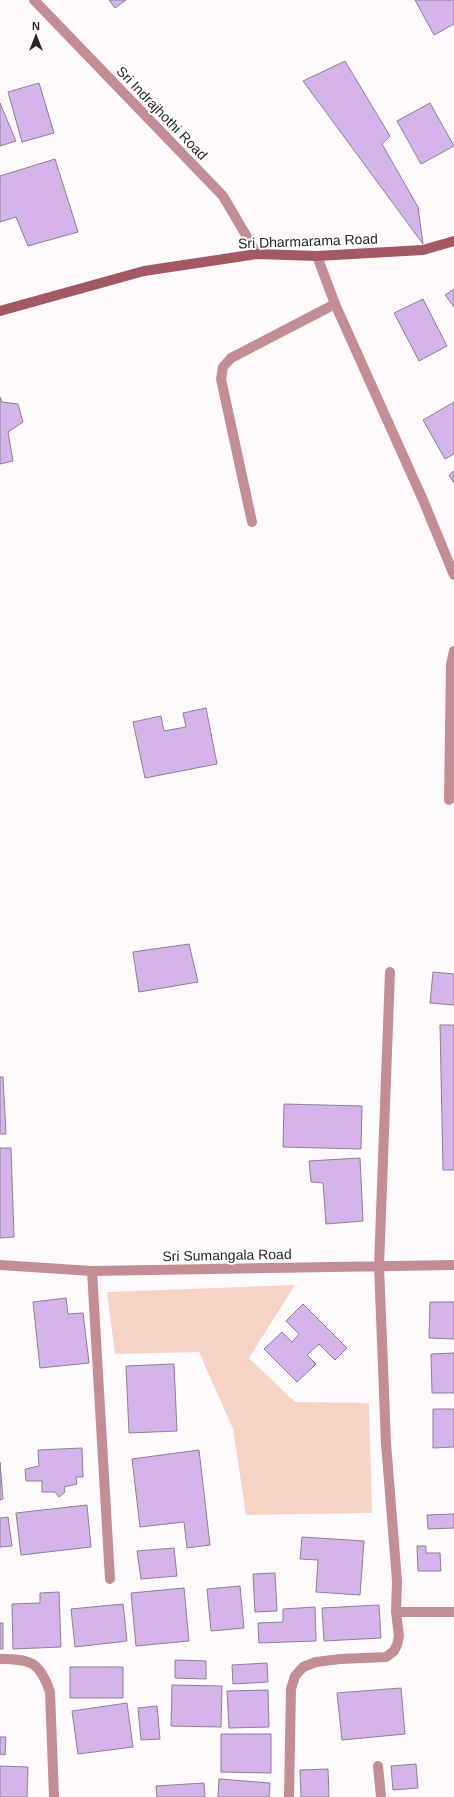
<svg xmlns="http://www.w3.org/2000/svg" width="454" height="1797" font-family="Helvetica,sans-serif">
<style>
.green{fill:#f7d3c5}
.building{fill:#d5b3eb;stroke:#8b8092}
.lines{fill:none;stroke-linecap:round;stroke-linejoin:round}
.lane{stroke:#c38e93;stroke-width:10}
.street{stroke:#c38e93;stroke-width:10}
.secondary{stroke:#a35962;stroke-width:10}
.labels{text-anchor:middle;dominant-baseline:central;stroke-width:4;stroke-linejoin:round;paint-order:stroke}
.street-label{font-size:14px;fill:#2b2328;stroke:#fff}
</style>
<rect width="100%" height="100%" fill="#fefafc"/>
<path class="green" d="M295 1285 249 1358 295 1402 369 1403 372 1513 246 1515 233 1429 199 1352 115 1354 107 1292Z"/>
<path class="building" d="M109 0H126L115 8Z
M415 0H454V24L434 35Z
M345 61 390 136 382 144 418 207 423 244 303 81Z
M39 83 54 133 22 142 8 92Z
M0 103 16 141 0 146Z
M430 103 454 146 421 164 397 121Z
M55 159 78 232 28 246 16 217 0 222V176Z
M454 289V307L445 295Z
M423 299 447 346 419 361 394 313Z
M0 397 2 402 18 404 23 422 8 432 13 461 0 464Z
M454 402V454L445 459 423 420Z
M454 471V483L449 475Z
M206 708 217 764 145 778 133 722 161 716 164 731 186 727 183 713Z
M189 944 198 982 139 992 133 952Z
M433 972 454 974V1005L430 1003Z
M440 1025H454V1170H443Z
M0 1077H3L6 1134H0Z
M284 1104 362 1106 361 1149 283 1147Z
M0 1148H11L14 1237 0 1238Z
M360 1158 363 1221 326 1224 323 1183 311 1182 309 1161Z
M66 1298 68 1314 83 1313 89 1363 40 1368 33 1302Z
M430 1302H454V1339L429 1338Z
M303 1304 347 1348 335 1360 319 1344 307 1355 316 1364 297 1382 264 1349 282 1332 292 1342 299 1334 286 1321Z
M454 1353V1393H432L431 1354Z
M174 1364 177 1431 129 1433 126 1366Z
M433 1409H454V1447L433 1448Z
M82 1448 83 1477H76L77 1484 64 1487 65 1492 59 1497 55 1492H42V1481H26L25 1469 39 1466 38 1450Z
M199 1450 210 1545 187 1548 184 1522 140 1527 132 1459Z
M0 1462 3 1499 0 1500Z
M87 1505 91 1547 21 1555 16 1513Z
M454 1514V1528L428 1529 427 1515Z
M8 1517 12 1546 0 1547V1518Z
M302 1537 364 1541 360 1595 316 1592 318 1560 300 1559Z
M417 1546H426V1553H440L441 1571H418Z
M174 1548 177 1576 141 1579 137 1551Z
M275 1573 277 1611 255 1612 253 1574Z
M240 1586 244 1628 211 1631 207 1589Z
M184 1588 189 1641 136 1646 131 1593Z
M59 1592 61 1647 13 1649 12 1604 40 1603V1593Z
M123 1604 127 1641 75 1647 71 1609Z
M379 1605 381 1638 324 1641 322 1608Z
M315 1607 316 1641 259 1643 258 1623 283 1622V1609Z
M0 1623H3V1649H0Z
M175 1660 206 1661V1679L175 1678Z
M267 1663 268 1682 233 1684 232 1665Z
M70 1667H123V1698H70Z
M172 1685 222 1686 221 1727 171 1726Z
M401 1688 405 1734 342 1740 337 1693Z
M268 1690 269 1727 229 1728 227 1691Z
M127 1703 133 1747 78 1754 72 1711Z
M157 1706 160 1739 141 1740 138 1708Z
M221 1734H271V1773L221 1772Z
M0 1737H6L5 1755 0 1754Z
M416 1764 418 1788 393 1790 391 1766Z
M0 1766 28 1767 27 1797H0Z
M328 1769 329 1797H301L300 1770Z
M219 1779 270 1783 269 1797H218Z
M204 1783 205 1797H157L156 1786Z"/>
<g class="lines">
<path class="lane" d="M252 522 221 379 223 367 231 358 335 304
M92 1271 110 1579
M0 1659C31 1659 40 1662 50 1692L54 1797"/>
<path class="street" d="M34 0 223 196 257 254
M317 256 335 304 423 500 454 575
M449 800 451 664 454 651
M0 1265 92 1271 454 1265
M396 1612H454
M378 1766 381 1797
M289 1797 291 1689 295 1676 303 1667 316 1662 340 1659 386 1657 394 1651 397 1645 399 1636 396 1612 397 1581 386 1443 379 1266 390 972"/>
<path class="secondary" d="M0 311 144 271 257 254 317 256 423 250 454 241"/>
</g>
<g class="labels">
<g class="street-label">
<text transform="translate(162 113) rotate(46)">Sri Indrajhothi Road</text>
<text transform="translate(308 241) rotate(-2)">Sri Dharmarama Road</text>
<text transform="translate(227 1255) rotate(-1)">Sri Sumangala Road</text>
</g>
</g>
<g transform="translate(36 36)" stroke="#ffffff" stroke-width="3" paint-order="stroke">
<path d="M0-3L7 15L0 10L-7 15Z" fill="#2b2328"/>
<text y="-6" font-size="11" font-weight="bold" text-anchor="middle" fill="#2b2328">N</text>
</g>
</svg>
